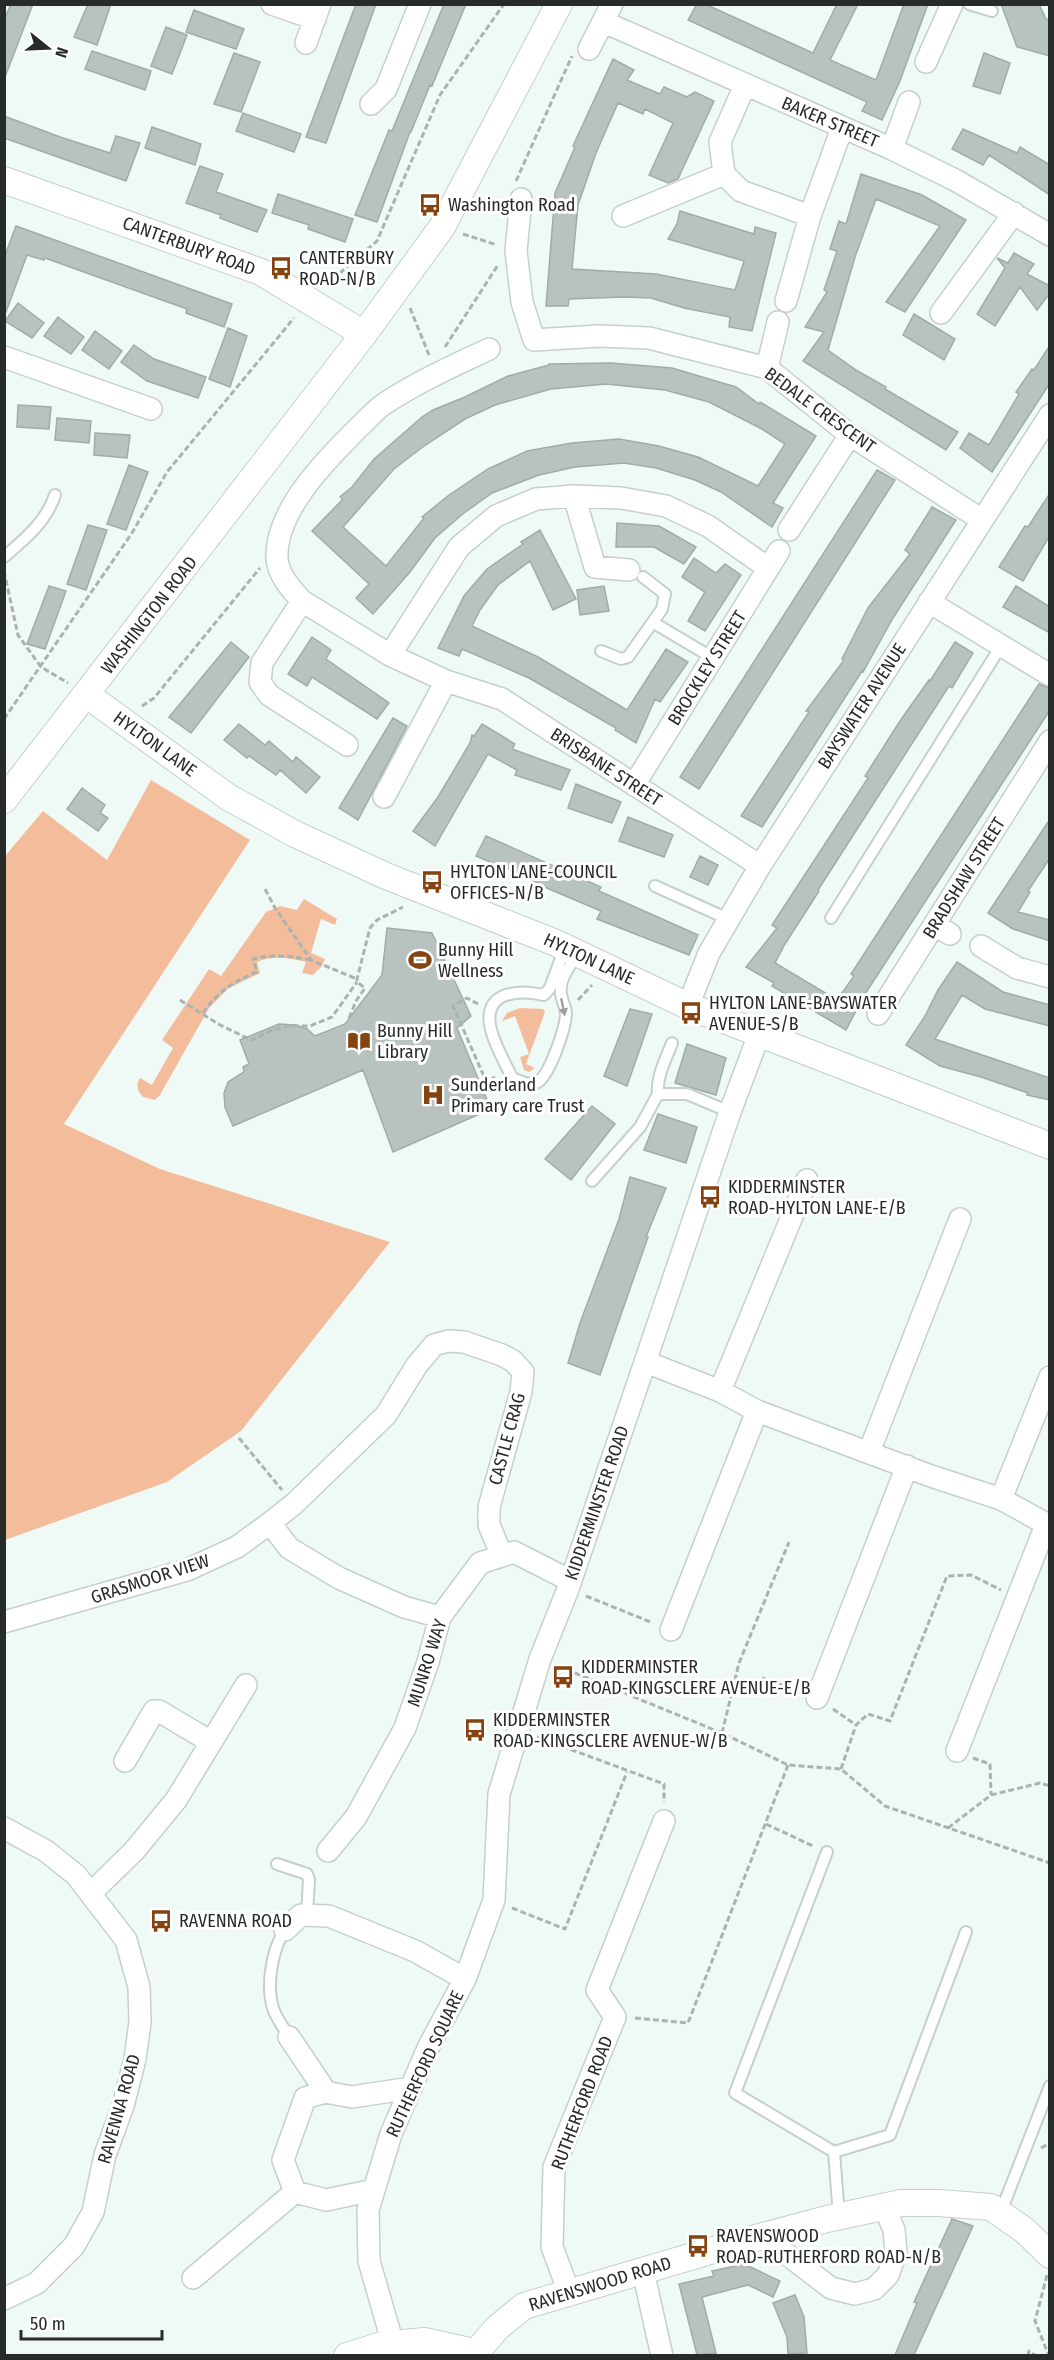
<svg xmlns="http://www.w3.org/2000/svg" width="1054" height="2360" font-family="'Fira Sans Condensed',sans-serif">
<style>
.green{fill:#f3bd9c}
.building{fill:#b8c3c0;stroke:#a1aba8;stroke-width:1.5;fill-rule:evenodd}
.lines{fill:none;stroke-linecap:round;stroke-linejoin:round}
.service-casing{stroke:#c5d0cd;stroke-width:14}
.minor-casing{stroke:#c5d0cd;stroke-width:24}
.tertiary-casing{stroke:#c5d0cd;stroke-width:28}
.path{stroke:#aab3b1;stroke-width:3;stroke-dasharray:6 3;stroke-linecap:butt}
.service{stroke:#fff;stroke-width:10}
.minor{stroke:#fff;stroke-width:21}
.tertiary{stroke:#fff;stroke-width:26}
.oneway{fill:#9ea09f}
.labels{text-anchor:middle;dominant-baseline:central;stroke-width:6;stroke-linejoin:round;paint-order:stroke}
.street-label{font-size:18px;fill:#272b2a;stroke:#fff}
.poi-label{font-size:18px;fill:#272b2a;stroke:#fff;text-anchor:start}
</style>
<rect width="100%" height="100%" fill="#effaf7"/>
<path class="green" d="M151 780 250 840 64 1124 160 1169 390 1242 241 1431 167 1482 5 1540V856L43 811 107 860Z
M304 899 337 919 335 925 321 919 311 953 325 959 322 966 313 975 302 973 306 962C289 958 273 955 257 962L260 973 229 988 209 1008 160 1095 155 1100 143 1097C138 1091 135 1086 140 1078L152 1085 173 1048 162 1040 209 969 221 976 266 912 280 906 297 910Z
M520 1008 543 1009 545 1012 526 1064 535 1068 529 1072 524 1070 520 1057 529 1054 515 1016 502 1021 507 1013Z"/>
<path class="building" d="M11 4H33L5 77 4 20Z
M88 4H111L97 45 74 37Z
M356 4H376L326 143 306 137Z
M444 4H466L432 86 430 85 411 132H410L377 222 355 215 389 130 392 131Z
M697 4H705L813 53 837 4H858L830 60 876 80 904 4H928L900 81 882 120 862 111 867 102 688 20Z
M1001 4H1039L1046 19 1050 20V56L1017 47Z
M194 10 244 29 236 49 186 32Z
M166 27 187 35 172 74 151 66Z
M92 51 151 71 145 90 85 69Z
M234 53 260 62 241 112 214 104Z
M984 53 1010 63 1000 94 973 86Z
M613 59 634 70 627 80 660 94 664 87 687 97 695 92 714 101 678 179 668 183 649 175 673 123 645 109 643 114 618 103 596 153 578 205 572 269 656 274 735 290 744 261 668 239 677 224 680 211 754 234 755 227 776 233 752 331 729 327 730 317 684 308 651 298 624 297 569 299 568 306H546L555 193 575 147 573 146Z
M243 113 301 134 294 152 236 131Z
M4 116 60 137 110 153 116 136 140 143 126 181 4 138Z
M152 127 201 144 195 165 145 148Z
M963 129 1017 153 1020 147 1050 165V195L989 155 983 165 952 149Z
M200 166 223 174 216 192 267 210 257 232 220 218 221 215 186 203Z
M861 174 922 195 966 220 905 312 886 302 940 226 876 199 855 257 828 350 856 370 886 387 885 389 958 432 946 450 803 361 824 332 805 327 827 292 824 290 837 251 830 249 839 221 846 224Z
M278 194 353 219 345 242 308 229 309 225 272 213Z
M16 226 232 304 224 327 186 313 187 309 45 258 44 260 27 255 6 312H4V258Z
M1014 253 1034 264 1027 274 1050 286V293L1037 310 1020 287 995 326 977 314 1005 268 997 258 1008 263Z
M18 303 44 323 32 338 5 321Z
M914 314 955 339 944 360 903 335Z
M58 317 84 337 71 354 44 336Z
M228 328 247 336 230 387 209 379Z
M95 331 122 351 109 369 82 350Z
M134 345 154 359 206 377 198 398 147 381 121 362Z
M1050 345V383L992 472 960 448 969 433 989 445 1019 394 1016 392 1032 369 1034 370Z
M611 363 672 368 736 387 759 404 760 402 816 436 773 503 783 508 772 527 721 492 695 480 656 468 624 463 575 467 539 475 492 493 464 513 435 538 410 572 373 614 356 598 369 584 312 531 343 499 340 497 352 487 374 459 422 417 433 410 465 397 508 376 549 365V364ZM606 384 665 390 709 402 762 429 785 444 758 486 698 457 659 446 619 439 572 443 527 451 488 469 449 495 422 517 424 518 386 566 343 527 394 469 424 446 465 419 495 405 551 389Z
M18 405 51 407 49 429 17 427Z
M57 418 91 421 89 443 55 440Z
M95 433 130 435 127 458 94 455Z
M129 465 148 472 126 530 107 524Z
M877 470 895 480 699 789 680 777Z
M1050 493V535L1023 581 999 567 1025 526 1028 527Z
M932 507 956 520 893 618 863 672 862 671 762 827 741 816 809 712 806 711 844 660 842 659 868 608 910 554 905 550Z
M617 523 659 526 696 547 684 564 654 547H616Z
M88 525 107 530 86 590 67 584Z
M540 530 576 599 553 610 530 561 498 585 480 610 472 626 538 657 627 710 666 649 688 662 660 702 655 699 636 743 615 730 616 728 529 678 462 649 459 656 438 648 464 596 487 569 523 544 521 542Z
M694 558 716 573 725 564 741 575 705 631 688 621 705 592 682 577Z
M49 586 66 591 45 649 27 644Z
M604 586 609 611 580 615 577 590Z
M1016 586 1050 607V633L1003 607Z
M312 637 331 650 326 659 389 703 377 719 312 677 307 686 288 674Z
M231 642 249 657 191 733 169 717Z
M955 642 973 653 952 688 949 686 818 890 819 891 785 944 775 963 837 1000 854 976 851 974 1039 684 1050 688V710L865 994 846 1030 772 986 774 983 746 967 777 928 772 925 868 778 865 776 900 721 929 680 930 681Z
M393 718 407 726 358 820 339 808Z
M239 724 265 745 269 741 293 762 296 757 320 777 306 793 280 770 276 775 249 756 247 758 224 740Z
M482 724 515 744 512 749 570 770 561 790 515 775 517 770 488 754 435 846 413 831 438 797 470 743 472 735 474 736Z
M576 784 621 802 612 823 568 808Z
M82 788 105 805 100 813 108 818 98 831 67 809Z
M628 817 673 835 664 857 619 841Z
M1050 819V858L1028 891 1030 892 1018 912 1050 920V941L1013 929 988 913Z
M486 836 601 887 599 891 698 935 689 955 597 919 601 911 549 889 508 868 507 869 476 856Z
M700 856 718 865 708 885 690 877Z
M387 928 432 933 471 1016 457 1028 491 1109 393 1152 363 1070 233 1126 225 1107 224 1093 228 1082 244 1072 243 1067 249 1064 240 1040 279 1024 296 1025 307 1029 315 1036 345 1024 382 975Z
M957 962 1003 992 1050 1005V1026L985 1009 962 995 935 1039 1050 1078V1100L1027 1095 1028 1093 981 1077 940 1066 906 1045 925 1016 938 990Z
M630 1009 652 1014 627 1086 604 1076Z
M687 1044 726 1058 716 1095 675 1083Z
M592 1106 615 1124 571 1180 545 1159Z
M658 1114 697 1127 686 1163 644 1150Z
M630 1177 666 1188 646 1237H648L600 1375 568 1363 580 1323 619 1219Z
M952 2219 973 2226 914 2355H895L917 2303 914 2302Z
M744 2264 780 2281 773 2297 748 2285 702 2297 716 2353 697 2355 679 2284 714 2276 712 2271Z
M795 2295 804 2317 807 2353 788 2354 787 2337 773 2303Z"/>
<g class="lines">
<g class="service-casing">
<path id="service" d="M969 4 992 11
M4 557C25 539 46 522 55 495
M654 623 713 658
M601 651 621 659 628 657 662 609 665 594 643 577
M655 886 728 919
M831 918 1001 646
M565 947 550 988 544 995C521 990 484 990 490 1025 493 1043 505 1062 512 1078 520 1081 530 1087 538 1082 550 1074 566 1027 566 1013 565 1004 559 996 561 986 562 975 572 963 578 953
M658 1094C656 1077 666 1059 672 1043
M592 1181 640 1127 658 1094H687L730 1112
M827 1852 735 2093 834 2152 839 2216
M277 1864 307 1874 309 1880 307 1914
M285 1930C272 1949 266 1985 273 2008 276 2018 284 2028 289 2037
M834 2152 890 2135 966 1932
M1000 2214 1050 2086"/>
</g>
<g class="minor-casing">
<path id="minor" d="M272 4 315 19
M604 22 892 149 955 180 1050 235
M306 43 320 4
M589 49 612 4
M926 62 952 4
M745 85 720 142 724 174 741 191 810 216
M371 104 386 89 420 4
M892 149 909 102
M521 199 516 251 522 302 534 340 599 336 649 338 767 368 850 435 982 520
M623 216 724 174
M786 301 810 216 842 128
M941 313 1014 213
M489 349C453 366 417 382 384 404 374 411 366 421 357 429 326 460 275 511 277 558 278 575 291 589 302 601L390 655 446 681 502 699 760 866
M4 357 151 409
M767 368 778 322
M574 496 595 567 629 570
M789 530 850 435
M302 601 262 663 260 682 269 695 347 745
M929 602 1050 675
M390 655 459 547 496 516 536 499 574 496 621 498 666 506 708 526 768 568
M634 785 779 551
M384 797 446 681
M934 925 950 934
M981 946 1017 968 1050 977
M688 1006 709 953 760 866 1050 415
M878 1014 1050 741
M646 1362 720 1391 757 1411 931 1476 1001 1499 1050 1526
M720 1391 807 1180
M869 1452 960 1219
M1001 1499 1050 1377
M270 1523 294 1504 386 1415 417 1365 434 1345 448 1341 464 1342 502 1355 513 1361 523 1372 521 1392 489 1507V1525L502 1556
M4 1622 187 1570 237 1547 270 1523 289 1548 339 1578 404 1607 440 1617
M671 1630 757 1411
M817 1698 907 1466
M957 1751 1046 1525
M125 1761 154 1711H159L211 1742
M4 1828 46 1851 76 1875 126 1940 139 1987 140 2022 135 2059 123 2106 105 2155 93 2212 74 2246 37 2283 4 2299
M328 1851 356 1817 405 1728 428 1662 440 1617 480 1563 514 1552 571 1581
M91 1893 134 1851 176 1800 246 1685
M285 1930 301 1915 329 1916 415 1951 465 1979 429 2046 391 2134 368 2210 369 2261 393 2344
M465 1979 494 1900 499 1794 540 1659 568 1589 730 1112 760 1032
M289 2037 326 2092
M374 2190 326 2200 295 2192 283 2160 305 2098 325 2092 352 2097 411 2088
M763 2236 831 2288 855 2294 874 2289 888 2275 896 2253 894 2230 884 2206
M643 2271 662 2356
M193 2278 295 2192
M569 2292 552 2247 554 2167 615 2017 597 1990 664 1821"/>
</g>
<g class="tertiary-casing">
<path id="tertiary" d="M4 180 261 272 364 334
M87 695 228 797 295 834 386 876 556 943 688 1006 1050 1146
M4 800 364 334 442 227 559 4
M347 2356 382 2345 424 2341 465 2350 469 2356
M473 2356 497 2328 524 2306 737 2243 827 2219 901 2203H939L991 2207 1024 2230 1050 2255"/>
</g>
<path class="path" d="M516 181 572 56
M463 234 497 245
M326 285 377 241 440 95 504 4
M410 308 429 355
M445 347 498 265
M4 571 18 635 41 667 68 683
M142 706 154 698 260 568
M4 719 132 533 167 472 294 318
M265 889 275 908 311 960 357 979
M180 1000 220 1025 251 1040 273 1030 287 1026H310L332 1017 357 982
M578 1000 592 985
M478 1004 467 998 453 1006 486 1081 495 1077
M203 1013C217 992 234 981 257 972L253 959C273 954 290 956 311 960
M349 1018 356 1001 365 988 357 982V979L370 928 377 920 403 907
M239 1438 282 1490
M586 1596 653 1623
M558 1666 722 1733 788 1765 841 1769 885 1806 1050 1863
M762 1678 798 1691
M833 1709 856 1725
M722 1733 739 1663 789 1542
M537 1737 664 1784V1802
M973 1758 990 1764 991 1795
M841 1769 856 1725 868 1714 890 1721 947 1576 971 1575 1001 1590
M766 1824 813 1846
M948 1828 991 1795 1040 1783 1050 1786
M512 1908 565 1929 627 1772
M635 2018 688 2023 788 1765
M1041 2148 1050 2143
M1047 2275 1035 2321 1049 2356
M1028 2356 1029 2351 1036 2356"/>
<use href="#service" class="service"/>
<use href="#minor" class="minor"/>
<use href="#tertiary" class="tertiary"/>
</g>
<defs><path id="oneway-solid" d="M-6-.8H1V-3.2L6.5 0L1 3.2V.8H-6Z" transform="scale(1.5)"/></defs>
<use class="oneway" href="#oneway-solid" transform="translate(563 1007) rotate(78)"/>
<defs>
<g id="bus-bare" transform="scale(1.8)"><path d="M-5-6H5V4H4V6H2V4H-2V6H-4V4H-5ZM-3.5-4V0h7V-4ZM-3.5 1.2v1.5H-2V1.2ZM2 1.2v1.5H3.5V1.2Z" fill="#854310" stroke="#fff" stroke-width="2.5" paint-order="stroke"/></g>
<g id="stadium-bare" transform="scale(1.8)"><path d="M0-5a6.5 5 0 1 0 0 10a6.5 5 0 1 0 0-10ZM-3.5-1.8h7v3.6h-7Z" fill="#854310" stroke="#fff" stroke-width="2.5" paint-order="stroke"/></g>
<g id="library-bare" transform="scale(1.8)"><path d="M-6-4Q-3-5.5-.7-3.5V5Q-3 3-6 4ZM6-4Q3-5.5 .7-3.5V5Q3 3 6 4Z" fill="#854310" stroke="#fff" stroke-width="2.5" paint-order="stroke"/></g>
<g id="hospital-bare" transform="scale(1.8)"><path d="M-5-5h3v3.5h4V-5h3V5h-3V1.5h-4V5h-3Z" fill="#854310" stroke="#fff" stroke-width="2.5" paint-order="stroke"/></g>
</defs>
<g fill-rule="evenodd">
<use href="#bus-bare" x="430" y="205"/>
<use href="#bus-bare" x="281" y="268"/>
<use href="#bus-bare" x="432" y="882"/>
<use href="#stadium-bare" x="420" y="960"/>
<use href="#bus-bare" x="691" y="1013"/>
<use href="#library-bare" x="359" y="1041"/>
<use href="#hospital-bare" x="433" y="1095"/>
<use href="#bus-bare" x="710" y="1197"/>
<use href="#bus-bare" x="563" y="1677"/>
<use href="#bus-bare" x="475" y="1730"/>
<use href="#bus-bare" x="161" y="1921"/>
<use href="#bus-bare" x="698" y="2246"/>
</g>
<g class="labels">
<g class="street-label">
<text transform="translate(830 122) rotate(23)">BAKER STREET</text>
<text transform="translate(189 246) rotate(20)">CANTERBURY ROAD</text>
<text transform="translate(820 410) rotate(36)">BEDALE CRESCENT</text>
<text transform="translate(149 615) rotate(-52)">WASHINGTON ROAD</text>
<text transform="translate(707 668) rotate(-58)">BROCKLEY STREET</text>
<text transform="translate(862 706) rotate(-57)">BAYSWATER AVENUE</text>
<text transform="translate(155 744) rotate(36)">HYLTON LANE</text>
<text transform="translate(606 767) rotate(33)">BRISBANE STREET</text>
<text transform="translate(964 878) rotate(-58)">BRADSHAW STREET</text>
<text transform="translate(589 959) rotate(25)">HYLTON LANE</text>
<text transform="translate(507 1439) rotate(-75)">CASTLE CRAG</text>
<text transform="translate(597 1503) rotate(-71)">KIDDERMINSTER ROAD</text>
<text transform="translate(150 1579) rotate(-18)">GRASMOOR VIEW</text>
<text transform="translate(427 1663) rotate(-72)">MUNRO WAY</text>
<text transform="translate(425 2064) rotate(-65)">RUTHERFORD SQUARE</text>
<text transform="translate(582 2103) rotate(-69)">RUTHERFORD ROAD</text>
<text transform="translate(119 2109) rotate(-74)">RAVENNA ROAD</text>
<text transform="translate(600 2284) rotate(-17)">RAVENSWOOD ROAD</text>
</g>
<g class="poi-label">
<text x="448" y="205">Washington Road</text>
<text x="299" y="258">CANTERBURY<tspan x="299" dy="21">ROAD-N/B</tspan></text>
<text x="450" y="872">HYLTON LANE-COUNCIL<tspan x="450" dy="21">OFFICES-N/B</tspan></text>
<text x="438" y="950">Bunny Hill<tspan x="438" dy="21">Wellness</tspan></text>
<text x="709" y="1003">HYLTON LANE-BAYSWATER<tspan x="709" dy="21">AVENUE-S/B</tspan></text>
<text x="377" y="1031">Bunny Hill<tspan x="377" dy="21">Library</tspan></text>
<text x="451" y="1085">Sunderland<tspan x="451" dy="21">Primary care Trust</tspan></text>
<text x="728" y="1187">KIDDERMINSTER<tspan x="728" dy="21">ROAD-HYLTON LANE-E/B</tspan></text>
<text x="581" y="1667">KIDDERMINSTER<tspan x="581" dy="21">ROAD-KINGSCLERE AVENUE-E/B</tspan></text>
<text x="493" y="1720">KIDDERMINSTER<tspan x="493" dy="21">ROAD-KINGSCLERE AVENUE-W/B</tspan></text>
<text x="179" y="1921">RAVENNA ROAD</text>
<text x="716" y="2236">RAVENSWOOD<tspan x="716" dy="21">ROAD-RUTHERFORD ROAD-N/B</tspan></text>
</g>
</g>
<rect width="1054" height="2360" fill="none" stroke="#272b2a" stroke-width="12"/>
<g transform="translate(48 48) rotate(108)" stroke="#ffffff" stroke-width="4.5" paint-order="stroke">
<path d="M0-4.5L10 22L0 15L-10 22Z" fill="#272b2a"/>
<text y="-9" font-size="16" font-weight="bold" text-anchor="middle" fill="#272b2a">N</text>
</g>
<path d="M21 2330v9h141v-9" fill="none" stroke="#272b2a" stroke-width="3"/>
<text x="30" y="2330" font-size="18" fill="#272b2a" stroke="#ffffff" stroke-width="4.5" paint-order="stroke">50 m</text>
</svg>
